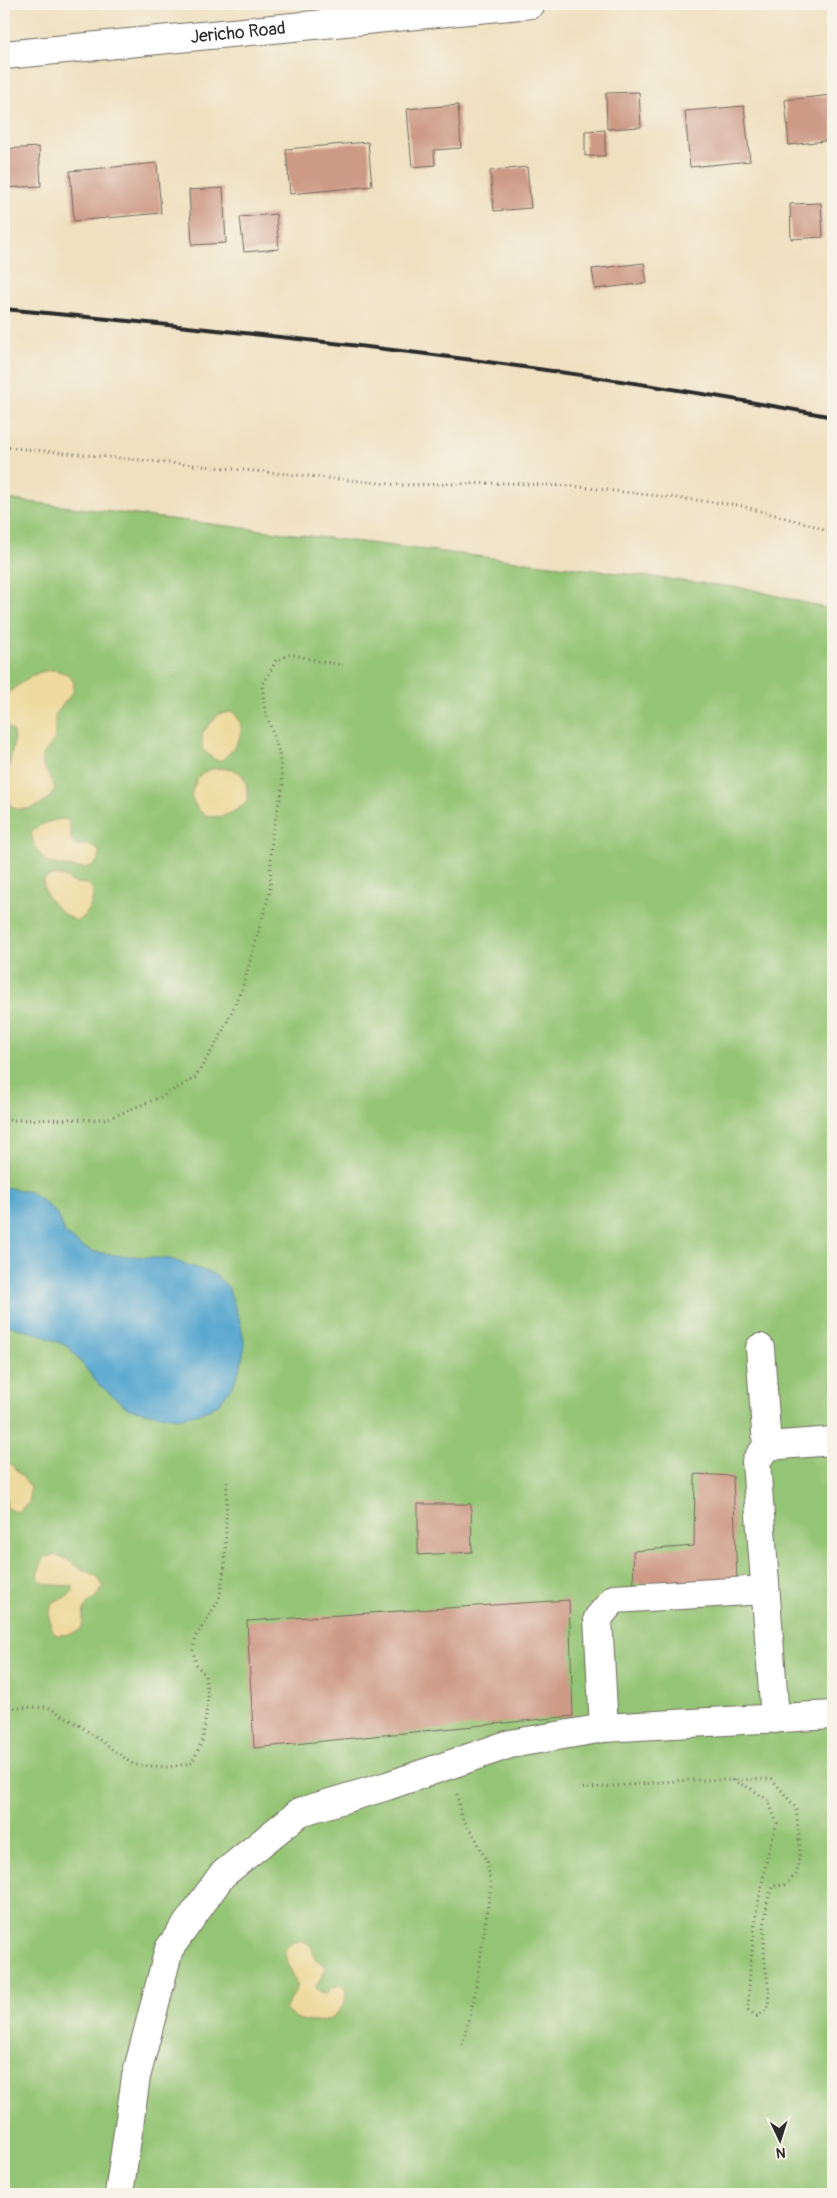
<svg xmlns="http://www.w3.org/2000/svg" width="837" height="2198" font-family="Pangolin,sans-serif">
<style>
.green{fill:#94c474;stroke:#607850}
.sand{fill:#eeda9e;stroke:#8c8264}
.water{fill:#55a6cf;stroke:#40687d}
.building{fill:#cd9a86}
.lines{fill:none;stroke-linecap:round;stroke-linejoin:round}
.minor-casing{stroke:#706a5f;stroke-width:30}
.major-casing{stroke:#706a5f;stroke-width:30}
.path{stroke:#706a5f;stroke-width:3;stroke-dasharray:1 4;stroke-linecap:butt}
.minor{stroke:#fff;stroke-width:28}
.major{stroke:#fff;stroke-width:28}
.rail{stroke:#2b2b2b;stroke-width:4}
.labels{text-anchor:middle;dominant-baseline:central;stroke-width:5;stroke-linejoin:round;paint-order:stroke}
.street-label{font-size:18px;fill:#2b2b2b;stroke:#f7f3e8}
</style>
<rect width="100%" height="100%" fill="#f7f3e8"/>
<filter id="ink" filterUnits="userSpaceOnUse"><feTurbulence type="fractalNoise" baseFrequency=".02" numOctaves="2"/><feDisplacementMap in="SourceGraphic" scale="10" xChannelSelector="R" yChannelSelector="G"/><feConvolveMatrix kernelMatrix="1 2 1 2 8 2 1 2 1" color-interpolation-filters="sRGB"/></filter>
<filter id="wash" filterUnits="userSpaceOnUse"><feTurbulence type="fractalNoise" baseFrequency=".0096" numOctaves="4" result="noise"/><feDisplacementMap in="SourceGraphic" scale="20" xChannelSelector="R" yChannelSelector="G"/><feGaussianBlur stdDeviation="1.12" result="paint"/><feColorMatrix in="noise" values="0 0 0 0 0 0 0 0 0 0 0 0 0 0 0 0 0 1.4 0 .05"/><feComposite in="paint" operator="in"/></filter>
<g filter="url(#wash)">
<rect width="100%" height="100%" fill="#efe0c0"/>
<path class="green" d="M4 499 750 589 833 610V2194H4Z"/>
<path class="sand" d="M54 670 68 674 74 682 73 692 55 715V739L42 756V763L55 787C50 803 29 814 12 807L4 790 14 742 13 731 4 723V695C23 684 30 671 54 670Z
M233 712C250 729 237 747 222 760H215L202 749V733L219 714Z
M212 769C240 767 249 773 247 802 227 820 200 826 191 795 195 782 198 773 212 769Z
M65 819 70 823 71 839 75 845H91L99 850V858C91 876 63 864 47 863L35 848 31 833C40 823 52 820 65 819Z
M53 875 62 876 76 883 88 884 93 889C94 901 89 916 77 921 62 915 40 896 44 879Z
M4 1464H11L30 1486 29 1503 17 1512 7 1508 4 1488Z
M55 1555 66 1559 76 1566 97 1576 103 1586C100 1596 95 1596 88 1604 75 1618 96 1635 57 1635 47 1626 49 1615 52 1603L68 1596 73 1591V1586C51 1584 26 1589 45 1557Z
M301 1940C312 1944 313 1949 315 1960L323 1963 326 1968 316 1987 321 1993 327 1994 330 1988 340 1985 346 1988C349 2023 306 2032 285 2010 288 2003 294 1995 296 1988 298 1976 284 1966 285 1949L292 1943Z"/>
<path class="water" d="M4 1187 30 1192 44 1202 57 1214 65 1233 82 1247 95 1252 117 1255 170 1259 214 1274 228 1287 240 1321 245 1345 241 1365 234 1383 219 1404 201 1413 176 1418 129 1409 98 1384 68 1346 41 1335 4 1324Z"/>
<g id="blocks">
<path class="building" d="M639 92 641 127 607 129 606 93Z
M832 95 833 140 789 145 785 100Z
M458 105 461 148 434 150 435 165 412 167 407 109Z
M744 106 750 161 690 167 685 111Z
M605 130V156H585V131Z
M368 142 372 186 290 194 286 149Z
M39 147 41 186 4 188V149Z
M157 163 161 213 74 221 70 171Z
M527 167 531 208 494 211 490 171Z
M223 188 226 243 192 245 189 190Z
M6 191 8 222H4V192Z
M821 203 823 237 791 239 790 204Z
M276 214 279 249 244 252 240 217Z
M644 263 647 283 595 289 592 269Z
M695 1474 733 1476 737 1582 634 1584 633 1551 694 1546Z
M418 1504H471L472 1552 418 1555Z
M569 1600 573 1716 254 1748 247 1621Z"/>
</g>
</g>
<g filter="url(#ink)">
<use href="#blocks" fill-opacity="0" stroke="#706a5f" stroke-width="1"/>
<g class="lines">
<g class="minor-casing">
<path id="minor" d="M760 1348 767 1446 833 1441
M767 1446 756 1461 775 1719
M604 1728 598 1618 614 1599 765 1590
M119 2194 136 2077 169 1949 222 1875 300 1812 387 1786 510 1744 604 1728 833 1715"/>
</g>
<g class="major-casing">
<g id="major">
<path id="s1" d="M4 55 531 4"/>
</g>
</g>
<path class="path" d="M4 447 401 485 506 483 571 486 738 505 812 525 833 534
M4 1120 107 1119 163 1096 195 1078 220 1037 242 989 270 891 272 834 283 785 279 753 265 710 262 685 276 661 291 654 318 661 343 665
M4 1708 48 1707 79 1725 134 1765 169 1767 192 1763 203 1739 208 1697 205 1675 196 1664 193 1651 196 1636 219 1600 225 1565 227 1482
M578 1789 688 1780H730L750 1788 768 1800 777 1823 769 1849 756 1914 750 1969 748 2010 757 2016 767 2010C771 1991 767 1982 765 1963 763 1942 763 1906 773 1886L785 1885 797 1874 800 1849 796 1808 772 1779 730 1780
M457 1794 461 1816 476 1839 487 1862 491 1886 475 1993 461 2049"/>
<use href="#minor" class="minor"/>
<use href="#major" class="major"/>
<path class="rail" d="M4 309C282 335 559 365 833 417"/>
</g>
</g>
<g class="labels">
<g class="street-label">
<text stroke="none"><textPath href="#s1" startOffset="235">Jericho Road</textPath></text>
</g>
</g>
<rect width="837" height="2198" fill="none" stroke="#f7f3e8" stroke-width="20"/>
<g transform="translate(780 2140) rotate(176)" stroke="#f7f3e8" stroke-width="4" paint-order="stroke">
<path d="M0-4L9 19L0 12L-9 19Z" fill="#2b2b2b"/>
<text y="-8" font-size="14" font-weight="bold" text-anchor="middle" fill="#2b2b2b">N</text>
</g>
</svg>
